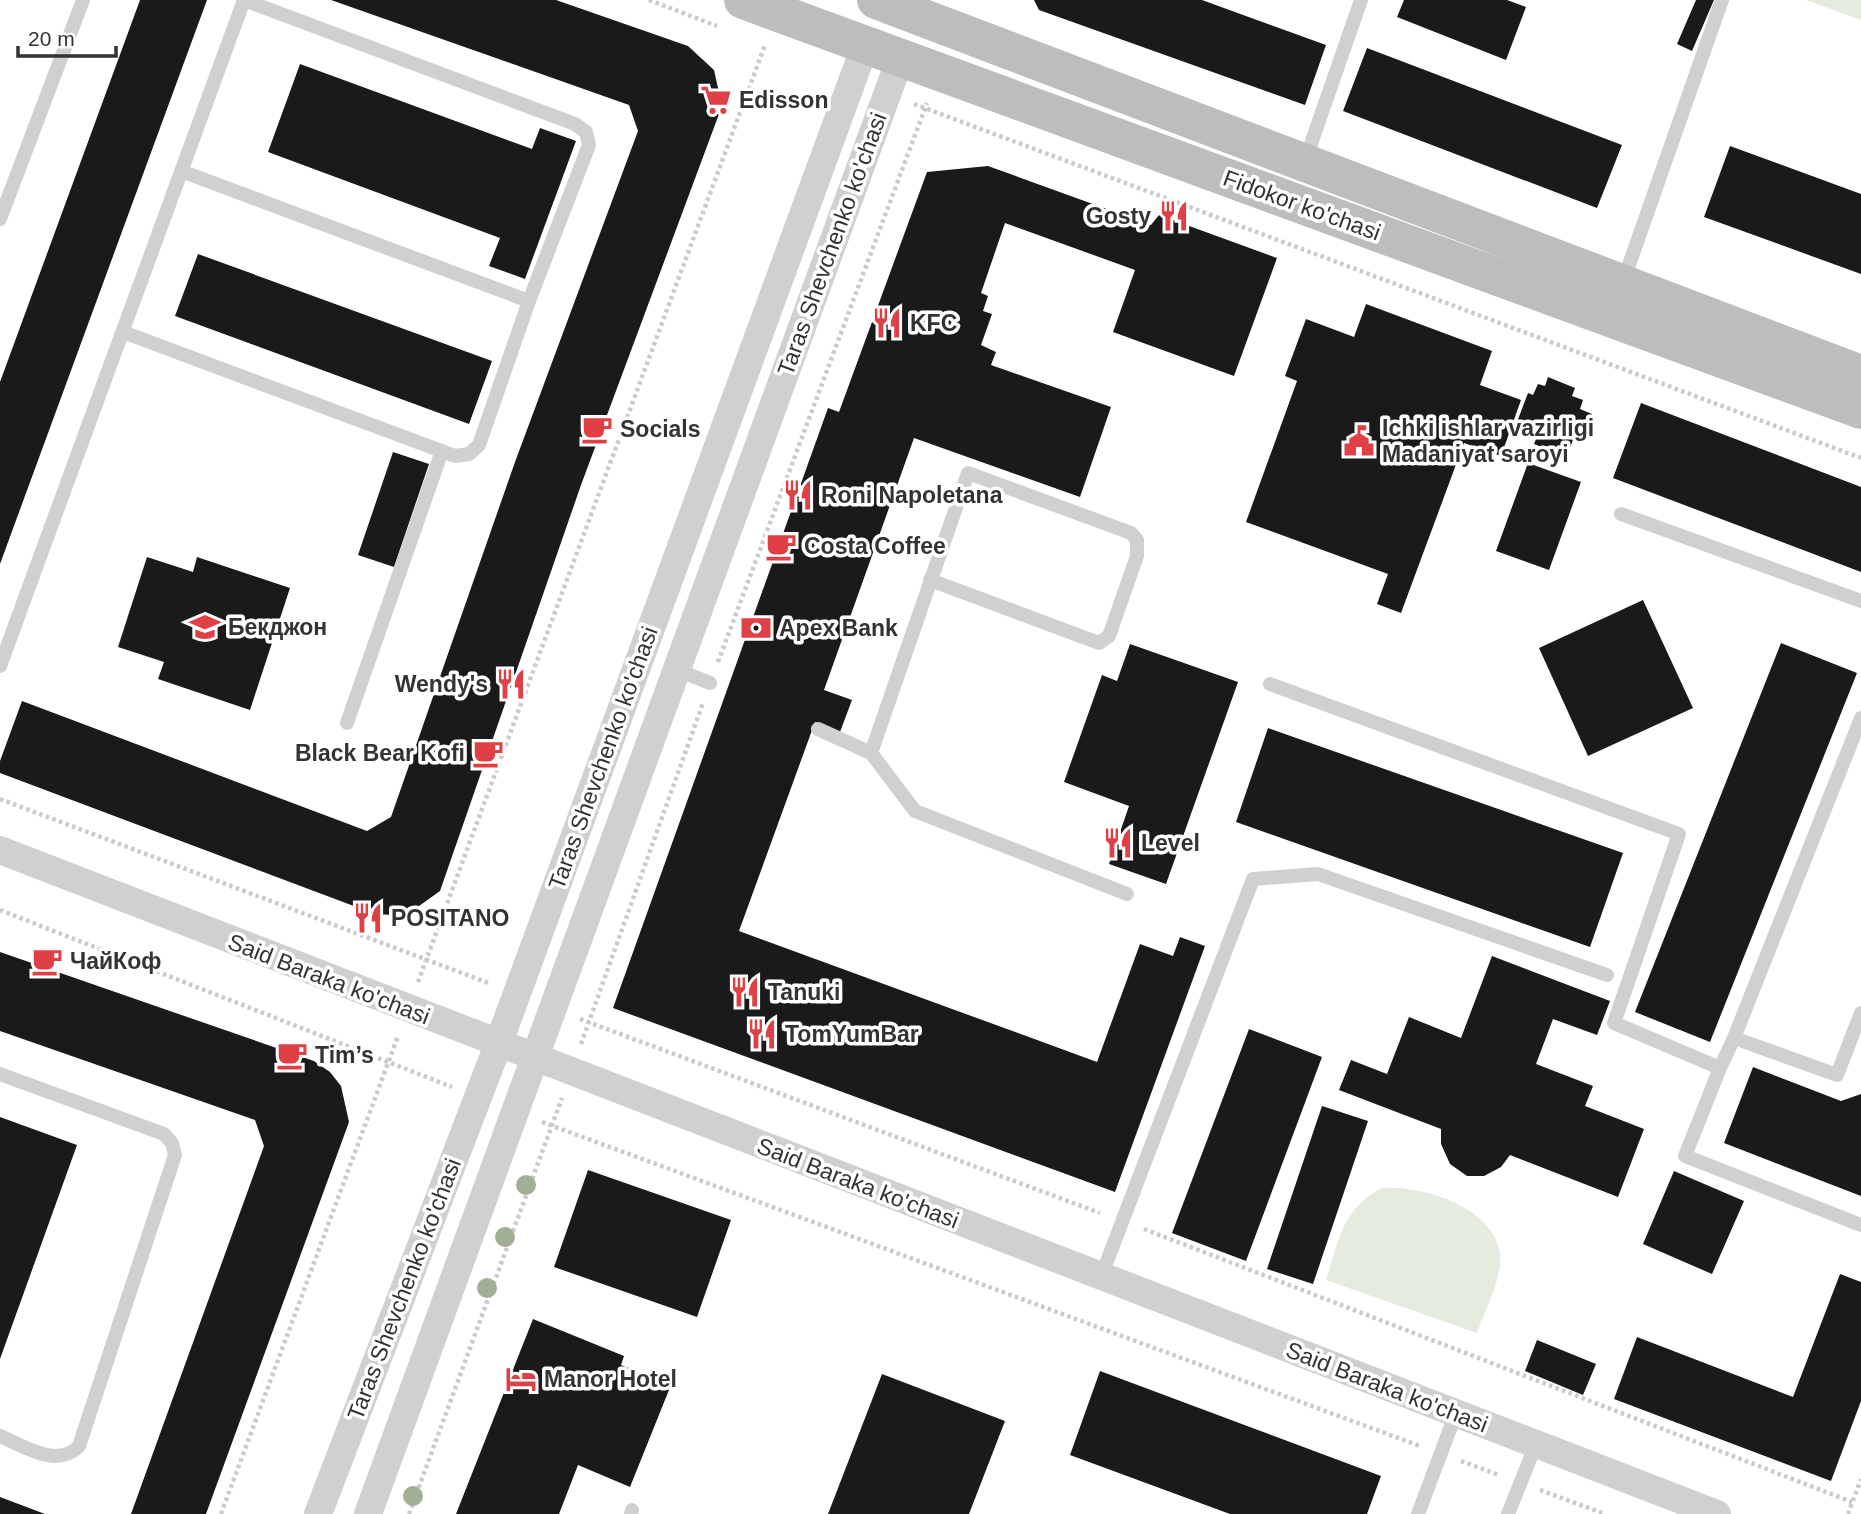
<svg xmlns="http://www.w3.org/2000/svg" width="1861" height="1514" font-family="Arial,sans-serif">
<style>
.green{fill:#e5ebdf}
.building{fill:#1a1a1a}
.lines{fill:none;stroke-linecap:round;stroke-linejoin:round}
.path{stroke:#cacaca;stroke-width:4.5;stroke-dasharray:3.5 3.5;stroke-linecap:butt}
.lane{stroke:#d0d0d0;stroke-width:14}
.street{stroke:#d0d0d0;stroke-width:28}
.secondary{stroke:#bdbdbd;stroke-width:38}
.tree{fill:#a1af96}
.labels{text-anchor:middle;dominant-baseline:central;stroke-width:7;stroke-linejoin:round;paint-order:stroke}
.poi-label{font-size:23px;font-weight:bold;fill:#333;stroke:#fff;text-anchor:start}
.street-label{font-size:23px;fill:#333;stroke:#fff}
</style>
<rect width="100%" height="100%" fill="#fff"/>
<path class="green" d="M1806 0H1861V20Z
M1382 1188C1422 1185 1495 1207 1500 1255 1502 1280 1485 1310 1477 1333L1326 1280C1339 1240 1342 1209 1382 1188Z"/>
<path class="building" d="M140 0H207L0 564V382Z
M331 0H556L688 46 714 70 722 106 581 485 440 891 412 911 393 915 375 914 0 773V761L22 701 367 831 391 817 515 462 638 131 629 105Z
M1034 0H1202L1326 45 1305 105 1039 10Z
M1404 0H1507L1526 7 1506 60 1397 17Z
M1696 0H1714L1692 51 1677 44Z
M1367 48 1622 145 1597 208 1343 111Z
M300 64 532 149 540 128 576 141 525 279 489 266 500 238 268 152Z
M1730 146 1861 194V274L1704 217Z
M988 166 1151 225 1159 215 1277 258 1234 376 1113 332 1135 270 1005 223 981 293 988 296 983 311 992 314 981 345 996 352 991 365 1111 407 1080 497 914 438 824 690 852 700 840 732 815 722 739 931 1097 1062 1140 944 1173 956 1180 937 1205 946 1115 1192 613 1008 828 408 839 412 927 172Z
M198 254 492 361 469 424 175 316Z
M1366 304 1492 351 1480 385 1521 400 1501 456 1464 443 1401 613 1377 604 1388 574 1246 522 1297 381 1285 376 1306 319 1354 337Z
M1548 377 1575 388 1572 396 1583 400 1580 409 1592 414 1580 443 1573 440 1569 450 1558 445 1555 452 1534 444 1536 439 1528 435 1532 428 1517 422 1528 393 1533 395 1538 384 1545 386Z
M1641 403 1861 487V572L1613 478Z
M393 452 429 464 394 567 358 555Z
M1528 463 1581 482 1549 570 1496 551Z
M147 557 193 572 197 557 290 588 250 710 158 679 164 662 118 647Z
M1643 600 1693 708 1588 756 1539 648Z
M1781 643 1857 673 1710 1042 1635 1012Z
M1130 644 1238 682 1166 884 1109 864 1129 806 1064 782 1102 675 1117 681Z
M1268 728 1623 853 1590 947 1236 822Z
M0 952 314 1061 330 1072 341 1086 349 1122 206 1514H131L264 1146 255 1120 0 1031Z
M1492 956 1610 1001 1597 1035 1553 1019 1536 1064 1593 1086 1585 1106 1644 1129 1618 1197 1510 1155 1501 1167 1484 1176H1467L1450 1164 1441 1144V1129L1339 1090 1351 1060 1387 1074 1409 1017 1461 1038Z
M1249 1029 1322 1057 1246 1261 1172 1233Z
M1753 1067 1841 1101 1861 1094V1196L1724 1143Z
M1322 1106 1368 1121 1313 1284 1267 1269Z
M0 1117 77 1145 0 1359Z
M588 1170 731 1220 697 1317 554 1267Z
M1674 1171 1744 1201 1712 1274 1643 1244Z
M1840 1274 1861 1282V1401L1831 1481 1614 1399 1637 1337 1793 1397Z
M533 1319 624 1356 621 1365 671 1385 630 1487 578 1465 559 1514H456Z
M1537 1340 1596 1364 1583 1395 1525 1371Z
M1100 1371 1381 1476 1367 1514H1230L1070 1455Z
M882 1374 1005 1421 969 1514H828Z
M0 1497 45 1514H0Z"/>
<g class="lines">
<path class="path" d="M649 0 717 26
M914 104 1861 458
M718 662 927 103
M0 799 491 984
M0 910 452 1087
M418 982 765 45
M580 1019 1100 1213
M581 1044 703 703
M542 1122 1420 1446
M1144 1229 1852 1502
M1461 1461 1499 1475
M1540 1490 1605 1514
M221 1514 398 1036
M409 1514 562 1098
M1848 1514 1861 1479"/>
<path class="lane" d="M1305 161 1361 0
M181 171 529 301
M0 219 83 0
M1623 282 1722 0
M123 332 455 456 469 454 479 445 529 301 589 145 586 132 575 124 244 0
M1621 514 1861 601
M0 666 244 0
M678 670 710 683
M1270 684 1679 834 1614 1023 1720 1068 1685 1156 1861 1225
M347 723 442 451
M818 729 871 753 915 811 1127 894
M871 753 968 473 1131 533 1137 540V556L1109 636 1099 643 930 580
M1734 1038 1861 718
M1720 1068 1734 1038 1837 1075 1861 1013
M0 1074 164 1134 172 1143 175 1155 79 1446C57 1469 24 1446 0 1436
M1101 1277 1253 879 1318 874 1607 975
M631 1514 632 1510
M1418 1514 1456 1413
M1508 1514 1536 1444"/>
<path class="street" d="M0 850 1717 1514
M318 1514 498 1045 865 46
M368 1514 900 59"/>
<path class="secondary" d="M743 0 1861 410
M876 0 1861 374"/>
</g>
<g class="tree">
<circle cx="526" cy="1185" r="10"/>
<circle cx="505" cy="1237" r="10"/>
<circle cx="487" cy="1288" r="10"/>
<circle cx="413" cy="1496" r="10"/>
</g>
<defs>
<g id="supermarket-bare" transform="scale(2.415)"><path d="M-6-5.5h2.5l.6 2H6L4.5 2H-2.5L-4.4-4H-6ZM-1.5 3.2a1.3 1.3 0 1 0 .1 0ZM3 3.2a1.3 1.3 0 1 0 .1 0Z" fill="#df4046" stroke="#fff" stroke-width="2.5" paint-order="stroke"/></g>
<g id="restaurant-bare" transform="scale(2.415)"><path d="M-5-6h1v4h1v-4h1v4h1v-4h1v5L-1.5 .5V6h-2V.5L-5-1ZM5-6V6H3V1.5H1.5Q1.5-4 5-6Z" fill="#df4046" stroke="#fff" stroke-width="2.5" paint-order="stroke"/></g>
<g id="cafe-bare" transform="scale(2.415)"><path d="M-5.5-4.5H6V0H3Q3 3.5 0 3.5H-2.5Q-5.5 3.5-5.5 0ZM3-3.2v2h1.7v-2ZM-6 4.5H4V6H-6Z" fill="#df4046" stroke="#fff" stroke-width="2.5" paint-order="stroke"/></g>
<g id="civic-bare" transform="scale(2.415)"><path d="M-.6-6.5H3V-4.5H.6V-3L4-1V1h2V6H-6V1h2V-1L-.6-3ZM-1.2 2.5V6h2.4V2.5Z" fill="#df4046" stroke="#fff" stroke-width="2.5" paint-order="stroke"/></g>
<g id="school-bare" transform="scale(2.415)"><path d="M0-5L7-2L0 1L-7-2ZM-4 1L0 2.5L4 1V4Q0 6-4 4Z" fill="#df4046" stroke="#fff" stroke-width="2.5" paint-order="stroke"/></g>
<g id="bank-bare" transform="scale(2.415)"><path d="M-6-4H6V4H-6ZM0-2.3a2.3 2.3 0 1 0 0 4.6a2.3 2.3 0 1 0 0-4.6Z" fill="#df4046" stroke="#fff" stroke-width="2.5" paint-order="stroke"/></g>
<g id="hotel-bare" transform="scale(2.415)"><path d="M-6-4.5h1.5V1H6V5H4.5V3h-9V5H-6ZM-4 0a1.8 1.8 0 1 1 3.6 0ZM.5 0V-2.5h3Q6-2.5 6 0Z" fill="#df4046" stroke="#fff" stroke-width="2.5" paint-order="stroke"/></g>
</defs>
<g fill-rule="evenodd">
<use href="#supermarket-bare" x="716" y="100"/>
<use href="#restaurant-bare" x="1174" y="216"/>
<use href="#restaurant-bare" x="887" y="323"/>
<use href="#cafe-bare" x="597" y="429"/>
<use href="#civic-bare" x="1359" y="441"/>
<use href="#restaurant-bare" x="798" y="495"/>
<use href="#cafe-bare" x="781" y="546"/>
<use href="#school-bare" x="205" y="627"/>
<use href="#bank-bare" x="756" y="628"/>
<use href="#restaurant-bare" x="511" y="684"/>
<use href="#cafe-bare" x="488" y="753"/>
<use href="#restaurant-bare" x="1118" y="843"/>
<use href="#restaurant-bare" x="368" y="918"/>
<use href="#cafe-bare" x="47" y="961"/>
<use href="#restaurant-bare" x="745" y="992"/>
<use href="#restaurant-bare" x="762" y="1034"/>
<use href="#cafe-bare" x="292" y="1055"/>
<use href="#hotel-bare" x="521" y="1379"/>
</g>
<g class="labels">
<g class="poi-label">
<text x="739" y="100">Edisson</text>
<text x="1151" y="216" text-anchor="end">Gosty</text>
<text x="910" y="323">KFC</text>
<text x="1382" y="428">Ichki ishlar vazirligi<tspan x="1382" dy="26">Madaniyat saroyi</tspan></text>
<text x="620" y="429">Socials</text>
<text x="821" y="495">Roni Napoletana</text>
<text x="804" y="546">Costa Coffee</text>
<text x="228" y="627">Бекджон</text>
<text x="779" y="628">Apex Bank</text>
<text x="488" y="684" text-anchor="end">Wendy's</text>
<text x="465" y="753" text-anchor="end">Black Bear Kofi</text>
<text x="1141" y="843">Level</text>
<text x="391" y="918">POSITANO</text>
<text x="70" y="961">ЧайКоф</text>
<text x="768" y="992">Tanuki</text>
<text x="785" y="1034">TomYumBar</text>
<text x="315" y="1055">Tim’s</text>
<text x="544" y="1379">Manor Hotel</text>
</g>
<g class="street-label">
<text transform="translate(1302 205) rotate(20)">Fidokor ko'chasi</text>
<text transform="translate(832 244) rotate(-70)">Taras Shevchenko ko'chasi</text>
<text transform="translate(603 758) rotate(-70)">Taras Shevchenko ko'chasi</text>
<text transform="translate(329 979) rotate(21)">Said Baraka ko'chasi</text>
<text transform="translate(858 1183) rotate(21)">Said Baraka ko'chasi</text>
<text transform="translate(404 1289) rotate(-69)">Taras Shevchenko ko'chasi</text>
<text transform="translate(1387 1387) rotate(21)">Said Baraka ko'chasi</text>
</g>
</g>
<path d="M18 46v10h98v-10" fill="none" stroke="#333333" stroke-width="3.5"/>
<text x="28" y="46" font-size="21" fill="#333333" stroke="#ffffff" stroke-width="5" paint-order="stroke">20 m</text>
</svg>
